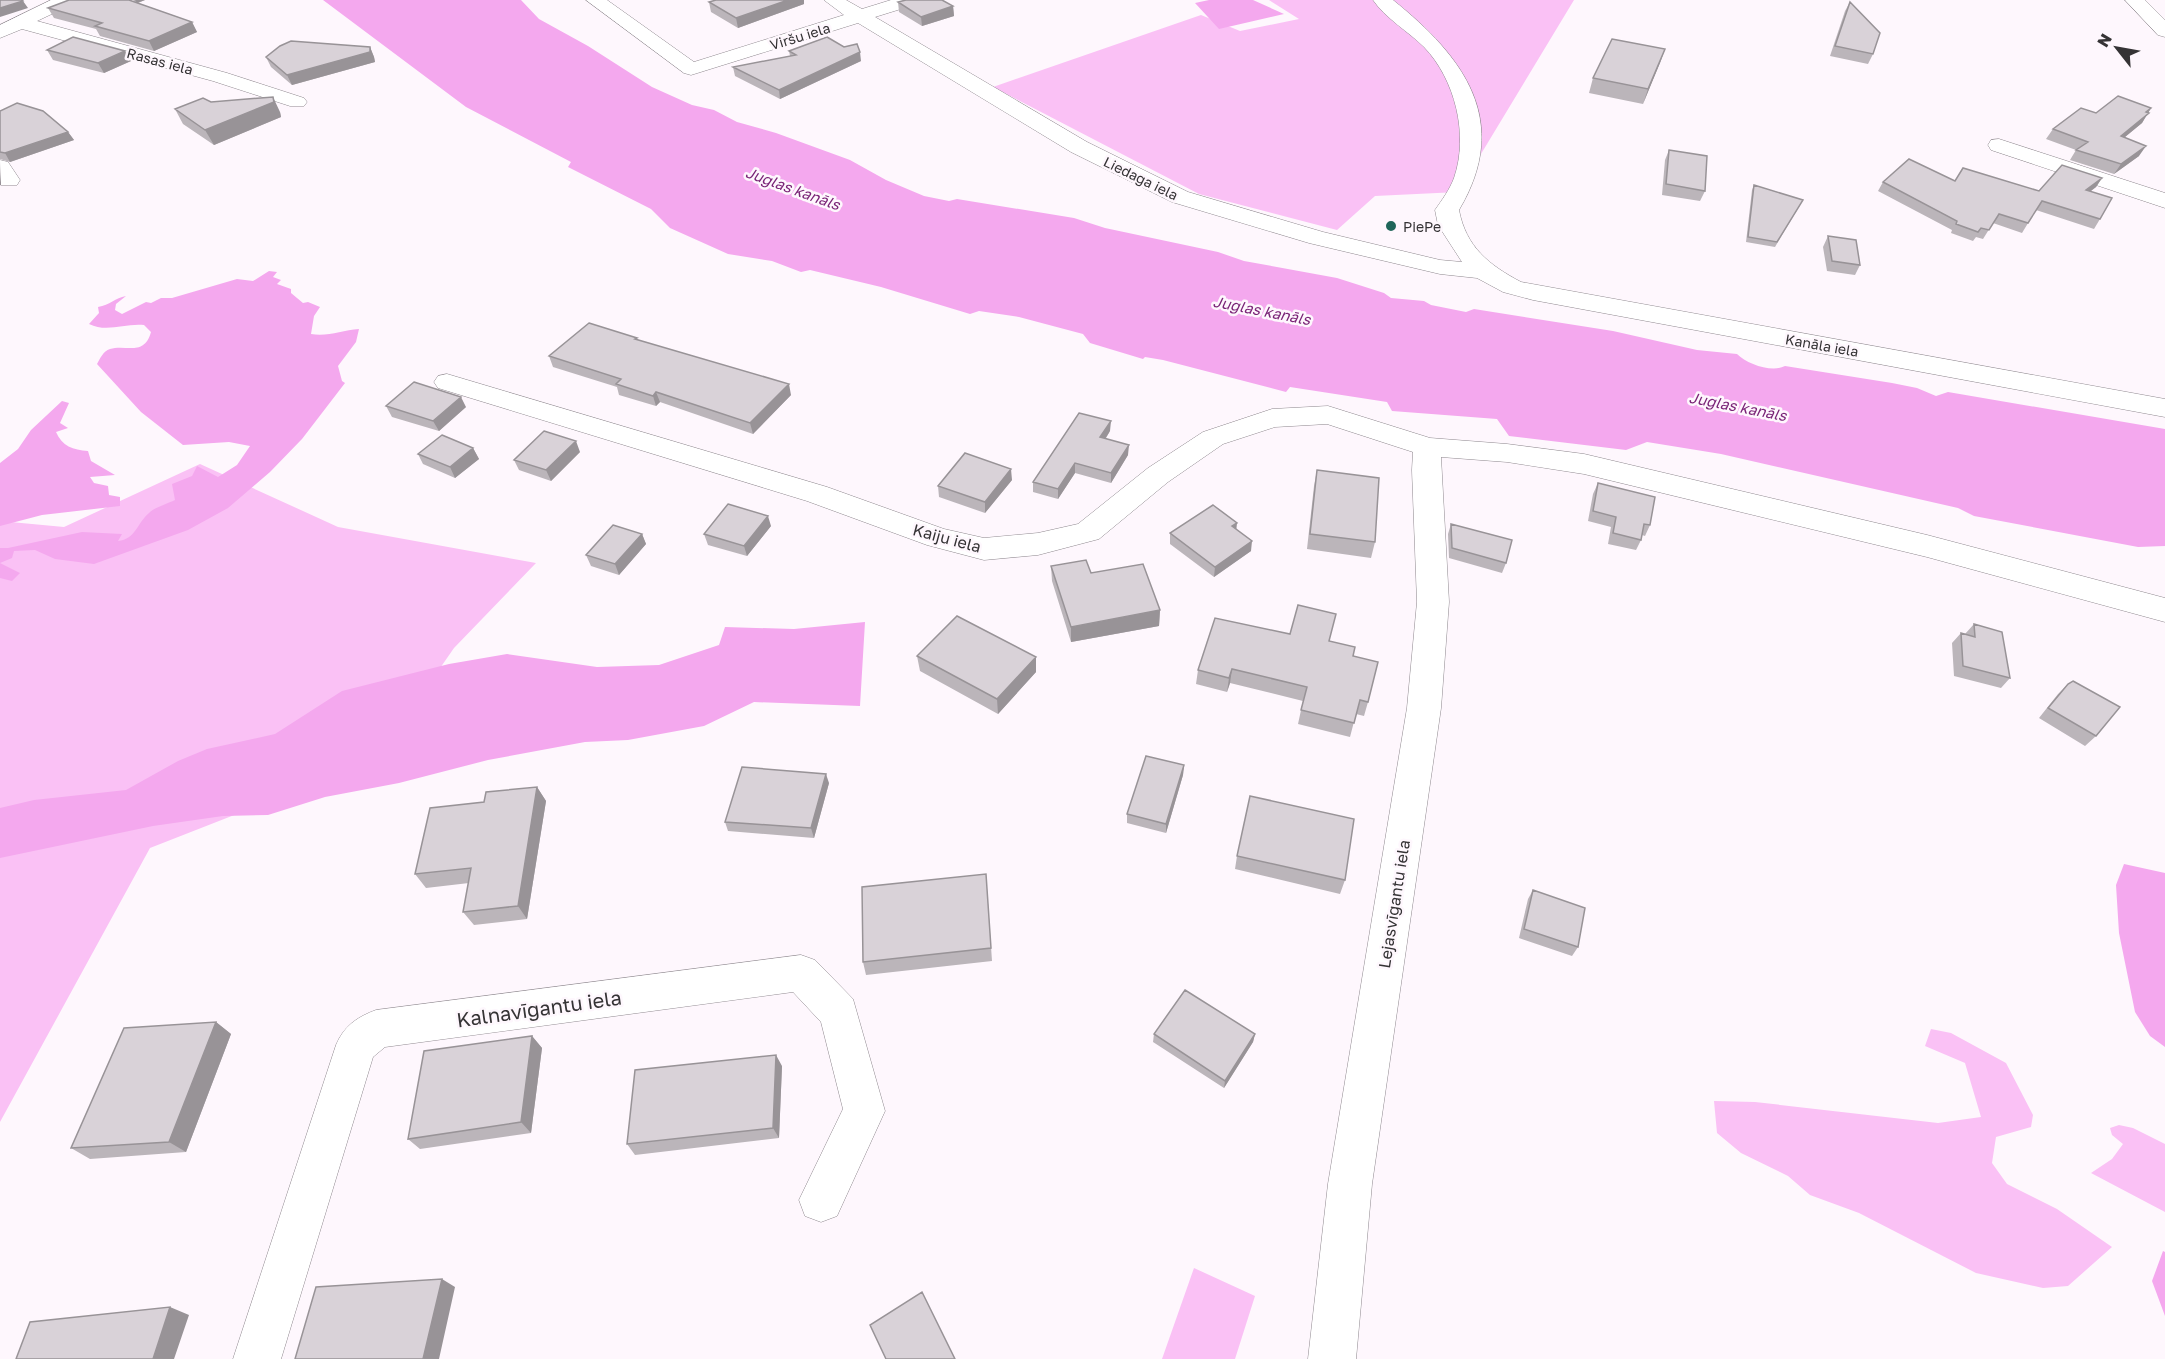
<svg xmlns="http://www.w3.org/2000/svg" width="2165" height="1359" font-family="'Golos Text',sans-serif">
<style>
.green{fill:#fac1f5}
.water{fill:#f4a8ee}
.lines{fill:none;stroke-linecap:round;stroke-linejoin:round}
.minor-casing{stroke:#8e888e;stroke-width:1}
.minor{fill:#fff;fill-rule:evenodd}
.wall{fill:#bbb5ba}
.shaded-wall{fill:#989397}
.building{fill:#d9d2d8;stroke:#989397;stroke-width:1.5}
.poi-dot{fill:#1f665a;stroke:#fef7fd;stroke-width:2}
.labels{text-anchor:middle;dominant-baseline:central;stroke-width:5;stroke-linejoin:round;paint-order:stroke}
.far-street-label{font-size:14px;fill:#353335;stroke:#fef7fd}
.far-poi-label{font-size:14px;fill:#353335;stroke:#fef7fd;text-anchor:start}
.far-water-label{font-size:15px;font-style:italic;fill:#7a2477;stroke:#fef7fd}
.street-label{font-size:16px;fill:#353335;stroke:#fef7fd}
.near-street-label{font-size:20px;fill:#353335;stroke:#fef7fd}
</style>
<rect width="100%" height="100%" fill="#fef7fd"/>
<path class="green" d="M1269 0H1574L1458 192 1375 196 1337 230 1199 194 993 87 1201 15 1240 31 1299 19Z
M200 464 338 527 536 563 454 648 377 759 150 848 0 1122V521L64 527Z
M1931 1029 1951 1033 2006 1063 2033 1115 2031 1127 1996 1137 1992 1163 2007 1184 2057 1209 2112 1247 2068 1286 2043 1288 1976 1273 1859 1213 1810 1195 1788 1176 1741 1153 1717 1133 1714 1101 1755 1102 1938 1123 1981 1117 1965 1063 1925 1046Z
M2119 1125 2133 1128 2165 1144V1212L2091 1173 2112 1159 2123 1144 2112 1135 2110 1128Z
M1194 1268 1255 1296 1235 1359H1162Z"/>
<path class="water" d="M323 0H521L539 19 588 46 652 87 692 105 714 110 737 122 776 133 850 160 886 180 924 196 949 201 957 199 1074 218 1105 228 1218 252 1244 261 1337 278 1384 293 1391 298 1424 301 1431 305 1466 312 1474 309 1613 331 1697 350 1737 354C1747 364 1772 373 1785 366L1892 383 1917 388 1936 396 1948 392 2165 429V546L2138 547 1974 516 1958 508 1721 454 1647 442 1626 450 1509 436 1497 419 1392 411 1387 402 1290 387 1286 392 1163 360 1145 357 1143 359 1090 343 1083 334 1019 317 979 311 970 314 881 287 810 270 801 272 772 261 728 254 670 228 651 209 568 167 571 162 466 107Z
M1209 0H1253L1284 14 1219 29 1195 3Z
M269 271 277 272 273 277 281 280 277 284 291 289V293L303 303 308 302 320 307 314 316 311 334C328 337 342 330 359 329L356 342 338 366 342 381 345 383 302 439 270 472 228 508 188 530 94 564 55 559 35 550 14 551 12 558 0 563 20 573 12 581 0 578V548H8L82 532 122 534 118 541C136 539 137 523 149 513 155 507 167 504 175 500L172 484 192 476 197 466 218 477 237 465 250 446 229 442 183 445 141 412 97 364C100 359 103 351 110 349 126 344 144 357 151 332L144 325C125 323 107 333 89 324L99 313 98 307C110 305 115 298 126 296L116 304 115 310 122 314 146 302 151 303 161 298H172L237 279 253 281Z
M62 401 69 403 60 423 68 428 56 432C62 446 73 450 88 451L91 461 115 475 90 477 94 483 108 486 109 495 120 497V506L42 515 0 526V463L18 449 31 430Z
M865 622 860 706 754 702 704 726 628 740 585 742 488 760 399 783 325 797 268 815 223 816 153 826 0 858V808L34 800 126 790 178 761 207 749 275 734 342 691 449 664 507 654 597 667 659 665 719 645 725 627 794 629Z
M2124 864 2165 873V1047L2150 1036 2135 1012 2119 933 2116 885Z
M2163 1251 2165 1252V1316L2152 1281Z"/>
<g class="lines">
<g class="minor-casing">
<path id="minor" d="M51 0H75L73 4 37 21 227 73 304 98 307 102 304 106H290L213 81 22 29 0 38V25Z
M586 0H607L694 62 844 15 824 0H846L862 9 891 0H919L917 4 875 17 1087 142 1188 192 1323 232 1440 260 1462 262 1438 225 1435 210C1442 200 1450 189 1454 178 1469 135 1455 79 1424 47 1409 32 1385 18 1373 0H1393C1464 57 1512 121 1459 210 1466 247 1489 265 1521 282L2165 399V417L1533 300 1503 292 1477 278 1440 274 1309 243 1172 202 1071 152 858 23 691 75 684 73Z
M2125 0H2145L2165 20V37L2158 35Z
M1999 139 2165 193V208L1991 150 1988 145 1991 140Z
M0 160 8 162 20 180 17 185H1Z
M447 374 827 487 944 529 984 538 1038 533 1078 524 1148 468 1203 432 1272 409 1328 406 1430 438 1507 444 1584 454 1927 535 2165 598V622L1927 557 1584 474 1507 462 1441 457 1449 602 1441 708 1372 1184 1356 1359H1308L1328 1184 1407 708 1417 602 1412 470 1413 452 1327 424 1275 427 1223 444 1168 482 1099 539 1038 555 984 560 927 545 807 501 438 388 434 382 438 376Z
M801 955 815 960 853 999 885 1111 837 1216 821 1222 805 1216 799 1200 843 1109 821 1022 793 992 385 1047 373 1057 281 1359H233L336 1045C344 1026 357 1017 376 1010Z"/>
</g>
<use href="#minor" class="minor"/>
</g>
<path class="wall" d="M133 0H145L138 3 192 22 197 32 154 51 100 36 96 29 54 18 48 8 136 3Z
M709 2 804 4 738 28 711 12Z
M898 2 953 6 954 16 922 26 899 12Z
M1850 2 1873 54 1868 64 1830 56 1845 11Z
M370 47 374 57 375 62 292 85 271 67 266 57Z
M1665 49 1643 104 1589 93 1593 78Z
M47 50 131 61 104 73 53 60Z
M789 51 861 61 780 99 735 76 733 67 790 56Z
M211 102 280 112 281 117 214 145 183 124 175 109Z
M2151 108 2142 123 2125 137 2139 156 2114 174 2070 160 2076 150 2046 139 2053 129 2096 113Z
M0 111 68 132 74 140 10 162 0 159Z
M1669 150 1705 191 1700 201 1662 195 1665 160Z
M2102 178 2096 187 2091 191 2100 219 2094 229 2036 210 2022 233 1993 223 1983 239 1976 237 1973 241 1951 233 1952 230 1878 191 1883 182 1955 181 2039 191Z
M1754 185 1803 200 1775 247 1746 242 1752 190Z
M1828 236 1860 265 1855 275 1827 271 1823 247Z
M638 340 791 395 753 434 660 402 656 406 619 395 617 387 553 367 549 356Z
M386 406 466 407 439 431 392 417Z
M1110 431 1106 438 1128 455 1111 483 1075 473 1058 499 1033 492V482Z
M473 448 479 459 455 478 423 464 418 454Z
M580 452 551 481 519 470 514 460Z
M1317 470 1375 542 1371 558 1307 549 1314 486Z
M1012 480 985 513 939 497 938 486Z
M1598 483 1650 525 1645 536 1642 535 1641 540 1636 550 1608 544 1611 527 1588 521 1593 494Z
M1451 524 1506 563 1502 573 1449 558 1448 534Z
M771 526 747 556 708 545 704 534Z
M1236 529 1251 551 1214 577 1170 544V533Z
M642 534 646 544 619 575 591 566 586 555Z
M1051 566 1091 573 1160 610 1159 626 1071 642 1052 581Z
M1974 624 2010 678 2001 688 1954 676 1952 643 1961 633 1965 634Z
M1290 634 1330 641 1353 656 1368 702 1364 716 1356 714 1350 737 1298 724 1303 701 1230 683 1227 692 1196 684 1198 670Z
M917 656 1036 657V672L998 714 920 671Z
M2068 684 2096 736 2085 746 2039 718 2058 694Z
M1184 765 1183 775 1166 833 1127 823V814Z
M829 783 814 838 728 831 725 822Z
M537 787 546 801 527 919 474 925 463 912 469 883 426 888 415 874 484 802Z
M1237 856 1345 880 1340 894 1235 869Z
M986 874 992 961 866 975 863 962Z
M1533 890 1578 947 1572 956 1519 938 1528 899Z
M216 1022 231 1034 186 1152 90 1159 71 1148Z
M1154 1034H1255L1253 1042 1224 1088 1153 1042Z
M532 1036 542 1048 531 1133 420 1149 408 1139Z
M782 1066 779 1138 635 1155 627 1144Z"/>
<path class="shaded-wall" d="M135 0H145L137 3Z
M788 0H804V4L738 28 736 18Z
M23 1 28 8 0 17V8Z
M953 6 954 16 922 26 921 17Z
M192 22 197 32 154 51 149 41Z
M370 47 374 57 375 62 292 85 287 75Z
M1665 49 1660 63 1643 104 1648 89Z
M125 51 131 61 104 73 98 63Z
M860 52 861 61 780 99 779 90Z
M273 97 280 112 281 117 214 145 205 130Z
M2151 108 2142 123 2114 146 2121 136Z
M68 132 74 140 10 162 5 153Z
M2146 146 2139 156 2114 174 2121 164Z
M2102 178 2096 187 2080 199 2086 190Z
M789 384 791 395 753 434 750 423Z
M656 392 660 402 656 406 653 396Z
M461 397 466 407 439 431 433 421Z
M1111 421 1110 431 1100 447V437Z
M576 441 580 452 551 481 546 470Z
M1129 445 1128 455 1111 483V473Z
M473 448 479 459 455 478 450 467Z
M1075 463V473L1058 499V489Z
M1011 469 1012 480 985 513V502Z
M768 516 771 526 747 556 744 546Z
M1237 523 1236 533 1232 526Z
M642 534 646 544 619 575 615 564Z
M1252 541 1251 551 1214 577 1215 567Z
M1160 610 1159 626 1071 642V627Z
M1036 657V672L998 714 997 699Z
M1232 669 1230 683 1227 692 1229 678Z
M1184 765 1183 775 1166 833V824Z
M826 774 829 783 814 838 811 828Z
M537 787 546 801 527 919 518 906Z
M216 1022 231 1034 186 1152 169 1142Z
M1255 1034 1253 1042 1224 1088 1225 1081Z
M532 1036 542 1048 531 1133 521 1122Z
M776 1055 782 1066 779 1138 773 1128Z
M442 1279 455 1287 439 1359H423Z
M170 1307 189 1315 174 1359H153Z"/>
<path class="building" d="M0 0H22L23 1 0 8Z
M69 0H129L192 22 149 41 95 26 102 23 48 8Z
M716 0H788L736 18 709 2Z
M906 0H942L953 6 921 17 898 2Z
M1850 2 1880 33 1873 54 1835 46Z
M73 37 125 51 98 63 47 50Z
M827 37 844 47 857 44 860 52 779 90 733 67 796 55 789 51Z
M1612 39 1665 49 1648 89 1593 78Z
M291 41 370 47V52L287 75 266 57 280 46Z
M2118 96 2151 108 2146 112 2149 113 2121 136 2146 146 2121 164 2076 150 2088 142 2053 129 2081 108 2096 113Z
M273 97 274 102 205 130 175 109 203 98 211 102Z
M17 103 43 111 68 132 5 153 0 152V111Z
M1669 150 1707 156 1705 191 1666 184Z
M1909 159 1955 181 1963 168 2039 191 2062 165 2102 178 2086 190 2112 198 2100 219 2042 201 2028 223 1999 214 1989 230 1981 228 1978 232 1956 224 1957 221 1883 182Z
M1754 185 1803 200 1777 242 1748 237Z
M1828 236 1856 240 1860 265 1832 261Z
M589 323 637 338 635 339 789 384 750 423 656 392 653 396 616 384 621 379 549 356Z
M414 382 461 397 433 421 386 406Z
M1079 413 1111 421 1100 437 1129 445 1111 473 1075 463 1058 489 1033 482Z
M544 431 576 441 546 470 514 460Z
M442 435 473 448 450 467 418 454Z
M965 453 1011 469 985 502 938 486Z
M1317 470 1379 478 1375 542 1310 534Z
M1598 483 1655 497 1650 525 1644 524 1641 540 1613 533 1616 517 1593 511Z
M728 504 768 516 744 546 704 534Z
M1213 505 1237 523 1232 526 1252 541 1215 567 1170 533Z
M1451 524 1512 540 1506 563 1452 548Z
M613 525 642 534 615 564 586 555Z
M1086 560 1091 573 1143 564 1160 610 1071 627 1051 566Z
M1298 605 1336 614 1329 641 1355 647 1353 656 1378 662 1368 702 1360 700 1354 723 1301 710 1307 687 1232 669 1229 678 1198 670 1215 618 1290 634Z
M957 616 1036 657 997 699 917 656Z
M1974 624 2002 632 2010 678 1963 666 1961 633 1975 637Z
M2073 681 2120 707 2096 736 2048 708 2068 684Z
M1146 756 1184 765 1166 824 1127 814Z
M742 767 826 774 811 828 725 822Z
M537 787 518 906 463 912 471 868 415 874 430 808 484 802 486 792Z
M1250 796 1354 819 1345 880 1237 856Z
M986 874 991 948 863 962 862 887Z
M1533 890 1585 908 1578 947 1524 929Z
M1185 990 1255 1034 1225 1081 1154 1034Z
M216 1022 169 1142 71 1148 124 1028Z
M532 1036 521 1122 408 1139 424 1051Z
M776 1055 773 1128 627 1144 635 1070Z
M442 1279 423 1359H295L316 1287Z
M922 1292 955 1359H886L870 1325Z
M170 1307 153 1359H16L30 1322Z"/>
<circle class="poi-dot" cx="1391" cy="226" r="6"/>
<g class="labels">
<g class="far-street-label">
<text transform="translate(800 36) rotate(-17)">Viršu iela</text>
<text transform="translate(160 61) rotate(15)">Rasas iela</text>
<text transform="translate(1141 178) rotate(26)">Liedaga iela</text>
<text transform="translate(1822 345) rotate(10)">Kanāla iela</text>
</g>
<g class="far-poi-label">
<text x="1403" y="226">PiePe</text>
</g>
<g class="far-water-label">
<text transform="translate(793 188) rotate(20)">Juglas kanāls</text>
<text transform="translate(1262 310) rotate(11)">Juglas kanāls</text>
<text transform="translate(1738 406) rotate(11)">Juglas kanāls</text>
</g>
<g class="street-label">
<text transform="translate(947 538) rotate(15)">Kaiju iela</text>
<text transform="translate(1394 904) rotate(-81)">Lejasvīgantu iela</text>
</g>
<g class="near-street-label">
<text transform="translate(539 1008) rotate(-8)">Kalnavīgantu iela</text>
</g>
</g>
<g transform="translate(2117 48) rotate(301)" stroke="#fef7fd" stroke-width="4.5" paint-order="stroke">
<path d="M0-4.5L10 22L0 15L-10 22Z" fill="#353335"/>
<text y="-9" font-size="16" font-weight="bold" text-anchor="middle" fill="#353335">N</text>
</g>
</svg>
